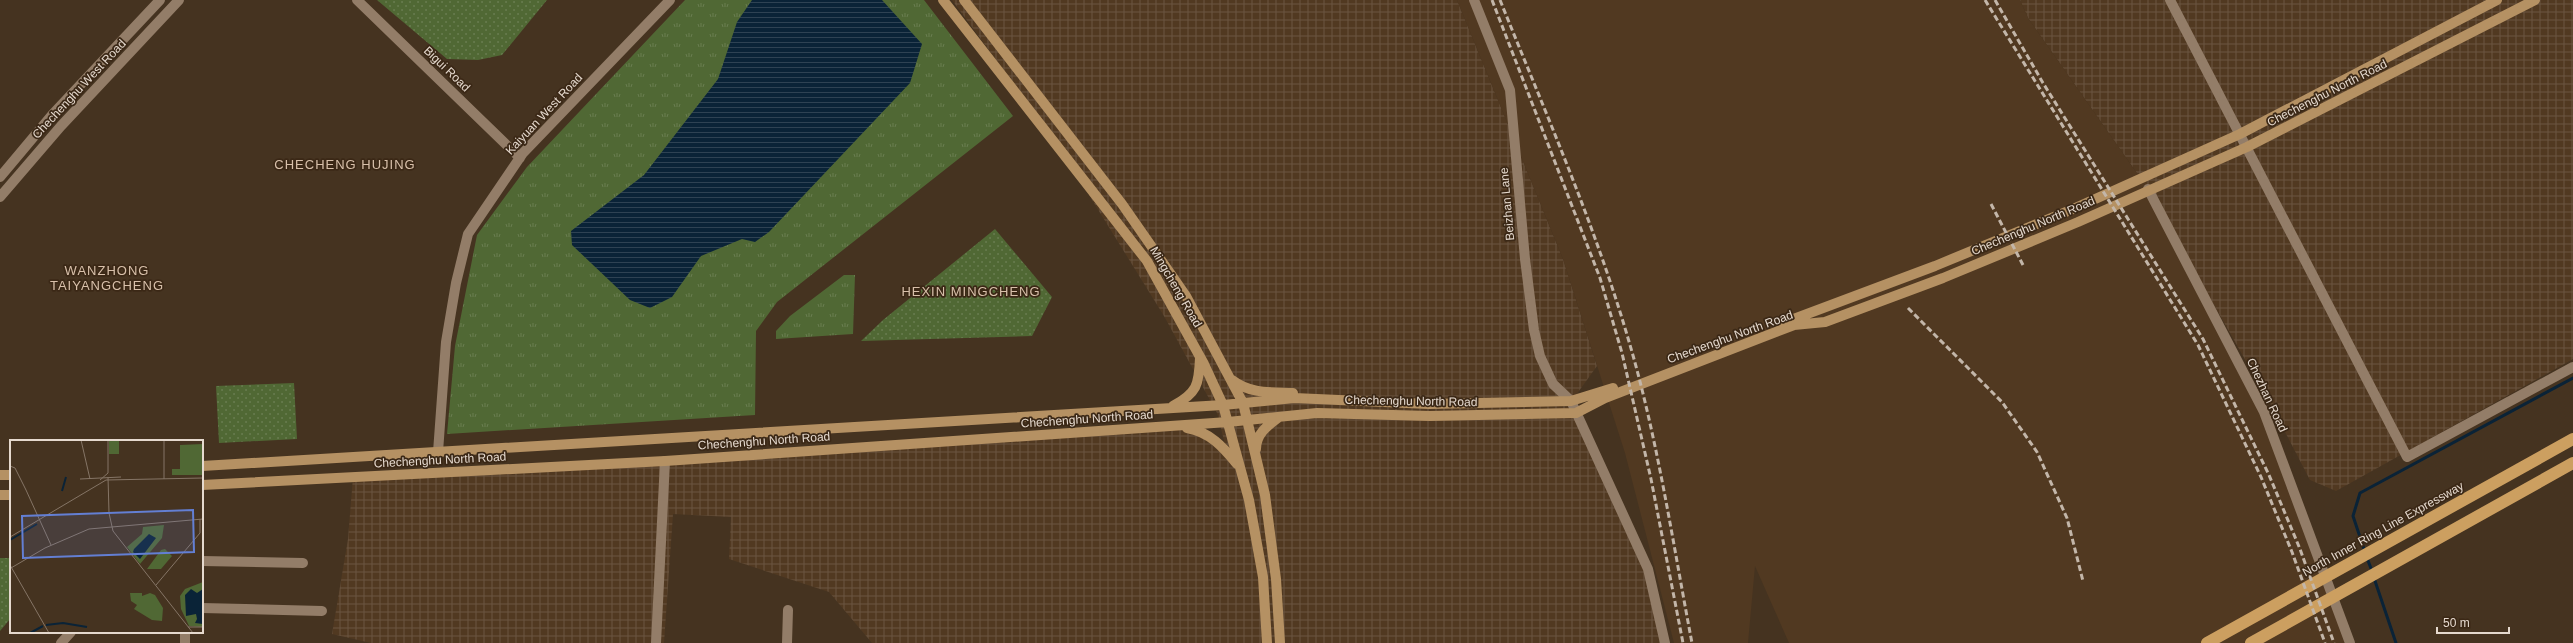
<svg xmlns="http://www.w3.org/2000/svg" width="2573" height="643" font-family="Helvetica,sans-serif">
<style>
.industrial{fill:url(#industrial-grid)}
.built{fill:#513921}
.grass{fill:url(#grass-dots)}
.park{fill:url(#park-tufts)}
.water{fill:url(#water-rules)}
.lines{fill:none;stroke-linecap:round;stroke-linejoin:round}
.stream{stroke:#0a2337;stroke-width:3}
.minor{stroke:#937d68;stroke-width:10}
.major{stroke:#b59163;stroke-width:10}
.highway{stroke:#cc9f60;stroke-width:12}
.rail{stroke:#c3b6a9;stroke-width:3;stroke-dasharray:6 3;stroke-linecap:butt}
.labels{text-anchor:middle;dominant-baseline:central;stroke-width:3.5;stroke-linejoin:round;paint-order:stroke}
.street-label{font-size:12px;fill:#e5d9ce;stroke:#3b2816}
.neighbourhood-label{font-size:13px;letter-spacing:1px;fill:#d8c0aa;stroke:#3b2816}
.inset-river{fill:none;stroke:#0a2337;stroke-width:2}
.inset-road{fill:none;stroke:#857566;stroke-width:1}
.view{fill:#637fd4;fill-opacity:0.15;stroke:#637fd4;stroke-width:2}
.inset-edge{fill:none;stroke:#e5d9ce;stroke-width:2}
</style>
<defs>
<pattern id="industrial-grid" width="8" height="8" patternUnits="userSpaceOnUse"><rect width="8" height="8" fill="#513921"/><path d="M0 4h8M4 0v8" fill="none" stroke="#6a5540"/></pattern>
<pattern id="grass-dots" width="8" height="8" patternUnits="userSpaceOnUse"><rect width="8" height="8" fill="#506834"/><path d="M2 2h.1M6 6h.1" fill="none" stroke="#697d50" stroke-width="1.8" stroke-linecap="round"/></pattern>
<pattern id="park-tufts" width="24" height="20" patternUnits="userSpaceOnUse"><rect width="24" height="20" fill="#506834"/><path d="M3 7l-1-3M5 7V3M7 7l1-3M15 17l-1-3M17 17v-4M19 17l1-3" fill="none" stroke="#697d50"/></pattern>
<pattern id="water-rules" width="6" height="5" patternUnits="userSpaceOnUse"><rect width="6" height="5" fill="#0a2337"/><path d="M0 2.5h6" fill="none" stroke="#2e4253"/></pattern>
</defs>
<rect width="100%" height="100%" fill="#453320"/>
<path class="industrial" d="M952 0H1457L1563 259 1597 366 1571 402 1648 569 1669 643H872L829 592 729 559 731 517 673 514 664 643H371L332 634 348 539 353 477 1173 426 1219 442 1230 464 1217 413 1164 316 1053 137Z
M2020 0H2573V359L2336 491 2310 480 2271 405 2148 189 2028 18Z"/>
<path class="built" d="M1457 0H2020L2028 18 2148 189 2264 412 2349 643H1789L1755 566 1748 643H1674L1625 453 1563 259Z"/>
<path class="grass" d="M377 0H547L502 55 478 60 447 59Z
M995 229 1052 297 1032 336 861 341 883 320Z
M294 383 297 439 219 443 216 386Z
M0 558H11V618L0 631Z"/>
<path class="park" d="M685 0H924L1013 116 777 302 756 331 755 415 447 434 455 346 477 235 527 167Z
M844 275H855L853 334 776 339V331L790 316Z"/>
<path class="water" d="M752 0H882L922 44 910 83 769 232 755 242 742 239 701 256 672 297 650 308 630 300 572 245 571 231 644 175 718 79 737 22Z"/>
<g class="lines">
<path class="stream" d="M2365 552 2353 516 2360 493 2573 378
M2367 558 2372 571
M2374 578 2396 643"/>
<path class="minor" d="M357 0 520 158
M1474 0 1510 90 1525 259 1534 330 1540 356 1553 384 1571 401 1648 569 1665 643
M2170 0 2407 457 2573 367
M0 177 52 115 160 0
M2148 189 2264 412 2350 643
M0 197 61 126 179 0
M438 452 446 342 456 283 468 234 523 153 670 0
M202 561 303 563
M202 608 322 611
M61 643 71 632
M185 643V632
M656 643 665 461
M787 643 788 610"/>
<path class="major" d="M943 0 1147 261 1204 364 1223 405 1249 500 1263 577 1267 643
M964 0 1122 204 1186 296 1243 403 1265 495 1276 579 1280 643
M1783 323 1935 266 2073 209 2240 134 2497 0
M1232 380C1250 394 1271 392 1293 393
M1173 406C1197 393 1199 385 1200 358
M1187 428C1210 432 1223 447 1237 464
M1256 449C1256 434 1267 426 1279 417
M202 466 1223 405 1294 398 1429 404 1571 401 1613 388
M0 475H11
M202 485 665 461 1228 422 1317 413 1430 416 1576 413 1605 398 1794 325 1825 322 1943 278 2078 222 2247 147 2535 0
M0 495H11"/>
<path class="highway" d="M2207 643 2573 439
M2251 643 2573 463"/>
<path class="rail" d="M1492 0 1600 278 1622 353 1651 479 1683 643
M1500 0C1546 114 1596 227 1630 345 1658 441 1673 544 1692 643
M1985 0 2198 345 2261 477 2292 552 2325 643
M1995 0 2043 83 2203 339 2269 475 2300 549 2334 643
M1991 204 2023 265
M1908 308 2002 402 2037 452 2067 518 2083 581"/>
</g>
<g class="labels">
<g class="street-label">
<text transform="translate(447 69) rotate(44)">Bigui Road</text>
<text transform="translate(79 89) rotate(-47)">Chechenghu West Road</text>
<text transform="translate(2327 93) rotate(-27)">Chechenghu North Road</text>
<text transform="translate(544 114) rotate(-47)">Kaiyuan West Road</text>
<text transform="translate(1507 204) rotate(-95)">Beizhan Lane</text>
<text transform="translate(2033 226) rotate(-23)">Chechenghu North Road</text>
<text transform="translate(1176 287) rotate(60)">Mingcheng Road</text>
<text transform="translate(1730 337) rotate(-20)">Chechenghu North Road</text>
<text transform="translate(2267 395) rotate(65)">Chezhan Road</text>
<text transform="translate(1411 401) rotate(1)">Chechenghu North Road</text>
<text transform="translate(1087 419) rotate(-4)">Chechenghu North Road</text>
<text transform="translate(764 441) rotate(-4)">Chechenghu North Road</text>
<text transform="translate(440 460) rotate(-3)">Chechenghu North Road</text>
<text transform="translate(2383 529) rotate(-29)">North Inner Ring Line Expressway</text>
</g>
<g class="neighbourhood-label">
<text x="345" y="164">CHECHENG HUJING</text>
<text x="107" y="270">WANZHONG<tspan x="107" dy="15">TAIYANGCHENG</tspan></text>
<text x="971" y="291">HEXIN MINGCHENG</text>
</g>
</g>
<g transform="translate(10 440)">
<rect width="193" height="193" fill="#453320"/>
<path d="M99 0H109V14H99ZM155 109 162 116 151 129H137L151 110ZM120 153H132V156L140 153 145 155 153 168 152 181 142 180 124 169 127 165 121 161Z" fill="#506834"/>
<path d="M193 4 192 35H162V29H170V5Z" fill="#506834"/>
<path d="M154 85 152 98 130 124 117 107 132 94 133 87ZM193 142V187L179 186 171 169 170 156 175 149Z" fill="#506834"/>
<path d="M139 94 146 98 130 119 123 112 124 109ZM181 149 187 153 193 149V184L185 183 187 179 186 174 176 176 175 155Z" fill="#0a2337"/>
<path class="inset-river" d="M52 51 56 37M0 100 27 84M36 185 53 183 77 187M20 193 33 186"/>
<path class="inset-road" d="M71 0 80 39M0 26 5 28 16 50 41 105M98 37 99 73 103 91 183 193M70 39 111 37M154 39V0M90 40 98 33V0M0 97 96 40 193 38M0 125 39 193M1 128 35 108 79 89 193 79M146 145 190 93V79M178 187H193"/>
<path class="view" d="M183 70 184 112 13 118 12 76Z"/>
<rect width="193" height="193" class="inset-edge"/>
</g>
<path d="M2437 627v6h72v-6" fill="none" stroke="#e5d9ce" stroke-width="2"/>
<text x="2443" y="627" font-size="12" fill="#e5d9ce" stroke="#3b2816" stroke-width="3" paint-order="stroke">50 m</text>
</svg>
